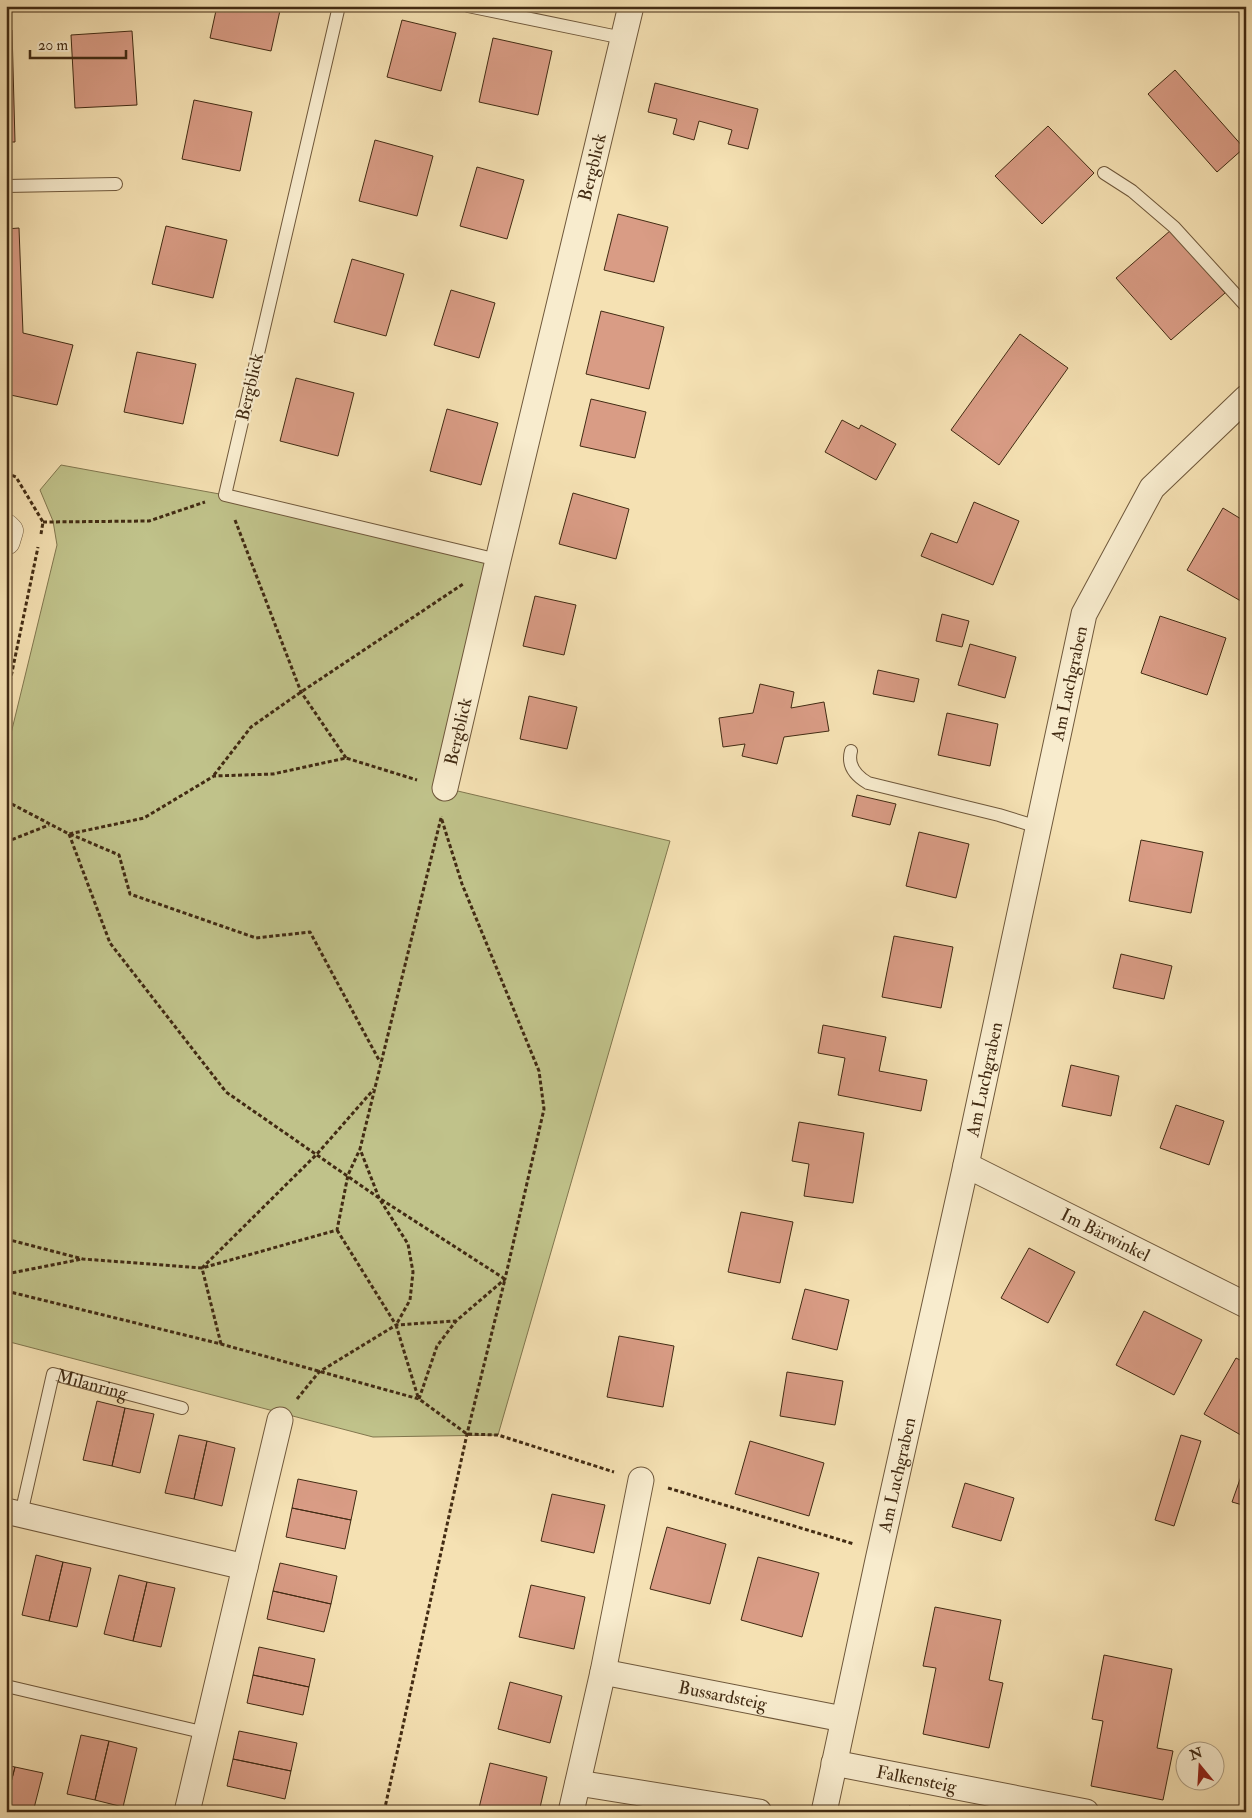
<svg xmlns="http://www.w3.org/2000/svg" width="1252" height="1818" font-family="'IM FELL Double Pica',serif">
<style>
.green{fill:#c0c28a;stroke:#81764e}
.building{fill:#d99c85;stroke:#422b13}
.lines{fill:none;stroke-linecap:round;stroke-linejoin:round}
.service-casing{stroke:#6f583b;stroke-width:14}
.minor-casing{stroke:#6f583b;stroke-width:27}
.tertiary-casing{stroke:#6f583b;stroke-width:29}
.path{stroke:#422b13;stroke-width:3;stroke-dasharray:4 2.5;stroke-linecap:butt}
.service{stroke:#f8ecce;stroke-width:12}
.minor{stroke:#f8ecce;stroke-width:25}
.tertiary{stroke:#f8ecce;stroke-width:28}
.labels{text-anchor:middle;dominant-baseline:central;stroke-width:4.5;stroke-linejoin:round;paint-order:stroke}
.street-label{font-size:18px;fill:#422b13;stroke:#f8ecce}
</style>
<rect width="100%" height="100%" fill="#f5e1b3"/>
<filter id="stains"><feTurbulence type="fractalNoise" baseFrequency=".004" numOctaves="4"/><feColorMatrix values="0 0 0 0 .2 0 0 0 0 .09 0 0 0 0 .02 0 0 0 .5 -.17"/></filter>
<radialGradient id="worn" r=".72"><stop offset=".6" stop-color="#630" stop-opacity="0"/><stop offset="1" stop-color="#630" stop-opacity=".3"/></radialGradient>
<path class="green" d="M61 465 225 495 498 560 445 788 670 841 498 1435 373 1437 6 1341V754L57 545 53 521 40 490Z"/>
<path class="building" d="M217 6H281L271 51 210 38Z
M402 20 456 33 441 91 387 77Z
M6 30H12L15 142H6Z
M132 31 137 105 75 108 71 35Z
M493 38 552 51 538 115 479 102Z
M1175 70 1244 148 1217 172 1148 94Z
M655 83 758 109 748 149 728 144 732 130 699 121 694 140 673 134 677 119 648 112Z
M194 100 252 112 240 171 182 159Z
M1048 126 1094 173 1042 224 995 176Z
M375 140 433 156 417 216 359 201Z
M477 167 524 180 507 239 460 226Z
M618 214 668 227 654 282 604 270Z
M166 226 227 240 213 298 152 284Z
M19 228 23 333 73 345 57 405 6 394V229Z
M1171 230 1225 293 1171 340 1116 278Z
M352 259 404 274 386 336 334 322Z
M451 290 495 303 479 358 434 345Z
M601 311 664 327 649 389 586 374Z
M1020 334 1068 368 999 465 951 430Z
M137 352 196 364 183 424 124 412Z
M296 378 354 393 338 456 280 441Z
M591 399 646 412 635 458 580 446Z
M447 409 498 423 481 485 430 471Z
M842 420 859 429 861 425 896 444 876 480 825 452Z
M573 493 629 509 616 559 559 544Z
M974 502 1019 521 993 585 921 556 931 533 957 543Z
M1223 508 1246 522V604L1187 570Z
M535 596 576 605 564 655 523 646Z
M942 614 969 621 962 647 936 641Z
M1160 616 1226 638 1207 695 1141 673Z
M970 644 1016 657 1005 698 958 685Z
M878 670 919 679 914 702 873 694Z
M760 684 794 692 791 708 824 702 829 731 784 737 777 764 742 756 745 744 723 747 719 718 753 713Z
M529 696 577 707 567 749 520 739Z
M947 713 998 724 990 766 938 755Z
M857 795 896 804 890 825 852 816Z
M919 832 969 844 956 898 906 886Z
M1141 840 1203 852 1191 913 1129 901Z
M894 936 953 947 941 1008 882 997Z
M1121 954 1172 966 1164 999 1113 988Z
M823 1025 886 1037 879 1071 927 1080 921 1111 838 1095 845 1058 818 1053Z
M1071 1065 1119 1076 1111 1116 1062 1106Z
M1176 1105 1224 1121 1209 1165 1160 1148Z
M799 1122 864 1133 853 1203 804 1196 809 1164 792 1161Z
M741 1212 793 1222 780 1283 728 1272Z
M1029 1248 1075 1272 1048 1323 1001 1298Z
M805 1289 849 1300 837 1350 792 1339Z
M1144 1311 1202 1340 1174 1395 1116 1365Z
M619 1336 674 1346 663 1407 607 1397Z
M1236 1358 1246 1363V1438L1204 1414Z
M787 1372 843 1381 835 1425 780 1416Z
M97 1401 125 1408 112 1466 83 1460Z
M125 1408 154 1414 140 1473 112 1466Z
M179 1435 207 1441 194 1499 165 1493Z
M1181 1435 1201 1441 1174 1526 1155 1520Z
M207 1441 235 1448 222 1506 194 1499Z
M750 1441 824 1463 809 1516 735 1494Z
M1245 1465H1246V1506L1232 1502Z
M298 1479 357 1491 351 1520 292 1508Z
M965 1483 1014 1498 1001 1541 952 1527Z
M552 1494 605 1505 594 1553 541 1541Z
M292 1508 351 1520 345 1549 286 1537Z
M667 1527 726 1544 710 1604 650 1589Z
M36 1555 63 1562 49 1621 22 1615Z
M758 1557 819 1573 802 1637 741 1620Z
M63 1562 91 1568 77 1627 49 1621Z
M280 1563 337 1576 331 1604 273 1591Z
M119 1575 147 1582 133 1641 104 1634Z
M147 1582 175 1588 161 1647 133 1641Z
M531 1585 585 1597 574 1649 519 1637Z
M273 1591 331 1604 324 1632 267 1619Z
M935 1607 1001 1620 989 1680 1003 1683 989 1748 923 1734 936 1668 923 1666Z
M259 1647 315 1659 309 1687 253 1675Z
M1104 1655 1172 1669 1157 1748 1173 1751 1163 1800 1091 1786 1103 1721 1092 1719Z
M253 1675 309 1687 303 1715 247 1703Z
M510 1682 562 1696 550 1743 498 1729Z
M239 1731 297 1743 291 1771 233 1759Z
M81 1735 109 1741 95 1800 67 1794Z
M109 1741 137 1748 123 1807 95 1800Z
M233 1759 291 1771 285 1799 227 1786Z
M490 1763 547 1777 539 1812H478Z
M6 1765 15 1767 6 1802Z
M15 1767 43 1773 33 1812H6V1802Z
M909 1806 936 1812H908Z"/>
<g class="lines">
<g class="service-casing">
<g id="service">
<path d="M339 6 225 495 498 560"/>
<path d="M468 6 623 38"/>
<path d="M1104 173 1132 191 1174 227 1246 306"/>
<path d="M6 186 116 184"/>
<path d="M851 751C847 766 856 776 868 783L999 815 1038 827"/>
<path id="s1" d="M21 1514 53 1374 182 1408"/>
<path d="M6 1686 206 1733"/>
</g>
</g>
<g class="minor-casing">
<g id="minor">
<path id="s2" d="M445 788 498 560 631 6"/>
<path id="s3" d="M966 1165 1246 1305"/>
<path d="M6 1511 245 1567 187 1812"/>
<path d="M245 1567 280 1420"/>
<path id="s4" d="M603 1672 843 1719"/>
<path id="s5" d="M834 1763 1086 1812"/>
<path d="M578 1783 759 1812"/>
<path d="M571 1812 603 1672 641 1480"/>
<path id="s6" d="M824 1812 878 1560 966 1165 1084 614 1152 488 1246 398"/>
</g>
</g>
<g class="tertiary-casing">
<path id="tertiary" d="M6 528 9 531 6 541"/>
</g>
<path class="path" d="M6 473 16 477 43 522 41 534
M235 520 301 692 346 758
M43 522 149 521 205 502
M6 667 14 668
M6 701 38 547
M214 775 251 727 301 692 463 584
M6 801 69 834 144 818 214 776 273 774 346 758 417 780
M69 834 110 943 226 1092 379 1198 505 1279 467 1434 384 1812
M70 834 119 855 130 894 256 938 310 932 380 1062
M6 842 49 825
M337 1230 396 1325
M6 1239 83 1259 202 1268 337 1230 348 1175 360 1149
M6 1274 82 1259
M6 1291 221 1344 419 1399 467 1434 498 1435 614 1472
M221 1344 202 1268 317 1154 374 1089
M418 1397 396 1325 410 1300 413 1272 408 1244 379 1198 360 1149 441 818
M297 1399 319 1372 396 1325 455 1321
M419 1399 437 1346 456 1321 505 1279 544 1109 539 1071 462 884 441 817
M668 1488 854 1544"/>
<use href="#service" class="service"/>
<use href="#minor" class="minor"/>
<use href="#tertiary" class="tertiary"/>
</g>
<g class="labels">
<g class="street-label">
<text stroke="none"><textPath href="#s2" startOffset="638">Bergblick</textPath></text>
<text transform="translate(250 387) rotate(-77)">Bergblick</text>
<text stroke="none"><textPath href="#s6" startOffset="1155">Am Luchgraben</textPath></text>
<text stroke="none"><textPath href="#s2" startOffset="58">Bergblick</textPath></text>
<text stroke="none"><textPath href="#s6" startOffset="750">Am Luchgraben</textPath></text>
<text stroke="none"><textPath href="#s3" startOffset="156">Im Bärwinkel</textPath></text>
<text stroke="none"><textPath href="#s1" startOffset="184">Milanring</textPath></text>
<text stroke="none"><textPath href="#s6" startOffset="345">Am Luchgraben</textPath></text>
<text stroke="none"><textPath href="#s4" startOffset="122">Bussardsteig</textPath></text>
<text stroke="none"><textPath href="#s5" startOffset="84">Falkensteig</textPath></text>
</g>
</g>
<rect width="1252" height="1818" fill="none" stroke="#f5e1b3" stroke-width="25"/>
<rect x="8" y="8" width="1237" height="1803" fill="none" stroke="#422b13" stroke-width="2.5"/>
<rect x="12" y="12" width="1227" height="1793" fill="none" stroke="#422b13"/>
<g transform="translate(1200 1766) rotate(342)"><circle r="24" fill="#f8ecce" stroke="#af9f83"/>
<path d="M0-4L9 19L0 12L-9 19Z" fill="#8f2418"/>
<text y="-8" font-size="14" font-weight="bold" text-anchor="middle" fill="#422b13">N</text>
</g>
<path d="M30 50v8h96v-8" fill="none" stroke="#422b13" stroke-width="2.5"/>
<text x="38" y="50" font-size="15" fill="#422b13" stroke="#f8ecce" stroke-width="4" paint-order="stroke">20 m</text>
<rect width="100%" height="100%" filter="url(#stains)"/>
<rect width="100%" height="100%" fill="url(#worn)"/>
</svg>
